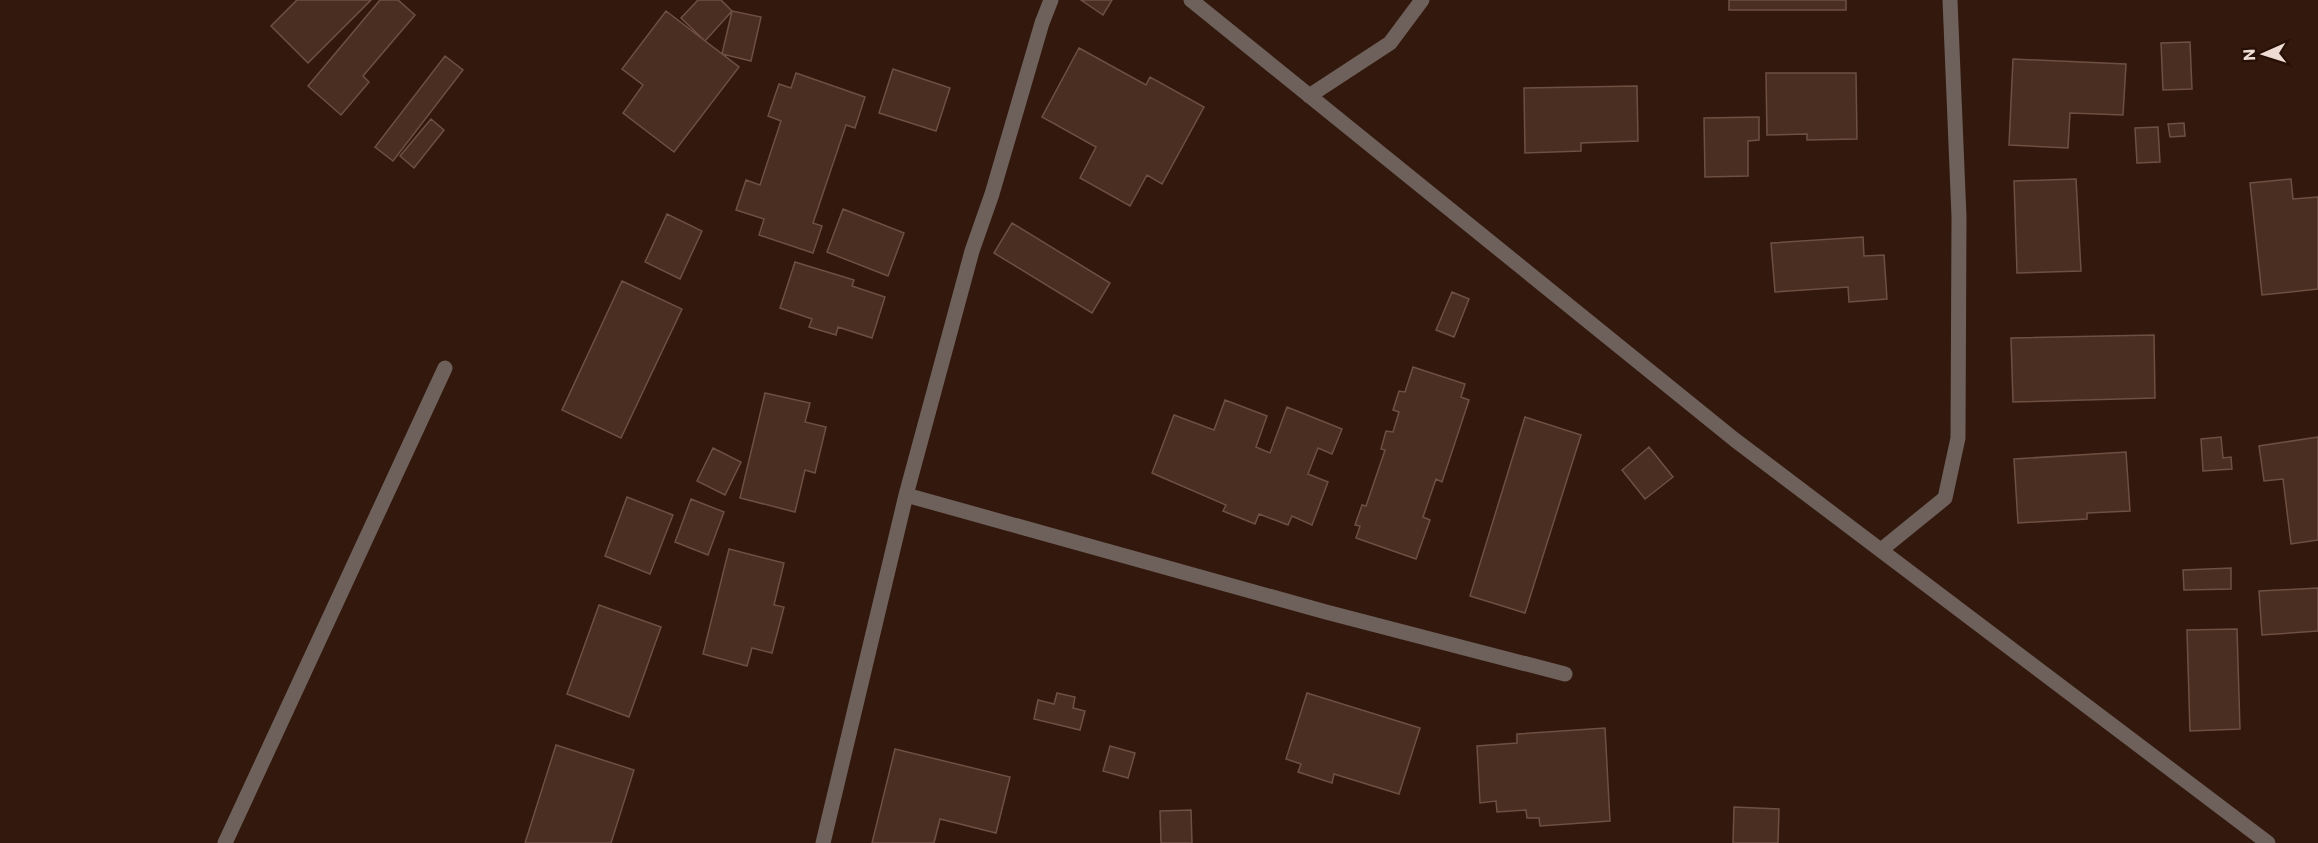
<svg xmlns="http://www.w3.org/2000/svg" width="2318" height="843" font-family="Commissioner,sans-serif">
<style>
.building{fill:#4a2e22;stroke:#6e5043;stroke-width:1.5}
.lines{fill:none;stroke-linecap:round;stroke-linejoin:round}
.minor{stroke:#6e605a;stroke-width:15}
</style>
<rect width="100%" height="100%" fill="#32180d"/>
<path class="building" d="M297 0H371L308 63 271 26Z
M380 0H398L415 15 363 76 369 82 341 115 308 86Z
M698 0H721L732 11 705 41 681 18Z
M1081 0H1112L1103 15Z
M1729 0H1846V10H1729Z
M666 11 739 67 674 152 623 113 643 85 622 69Z
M732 11 761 17 751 61 722 54Z
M2190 42 2192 89 2163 90 2161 43Z
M1079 48 1146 85 1150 77 1204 107 1162 184 1147 175 1130 206 1080 178 1096 147 1042 117Z
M445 56 463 70 393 161 375 147Z
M2013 59 2126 64 2123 115 2070 113 2068 148 2009 145Z
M893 69 950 88 936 131 879 113Z
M796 73 865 97 855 128 846 125 813 223 822 226 813 253 759 235 764 219 736 210 746 180 760 185 781 121 768 116 779 84 791 88Z
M1766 73H1856L1857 139 1807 140V134L1767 135Z
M1637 86 1638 141 1581 143V151L1525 153 1524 88Z
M1759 117V140L1748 141V176L1705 177 1704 118Z
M431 119 444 130 414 168 400 156Z
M2184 123 2185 136 2170 137 2168 124Z
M2158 127 2160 162 2137 163 2135 128Z
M2076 179 2081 271 2017 273 2014 181Z
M2291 179 2293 199 2318 197V289L2262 295 2250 183Z
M843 209 904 233 888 276 827 252Z
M667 214 702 231 680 279 645 262Z
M1012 223 1110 283 1092 313 994 253Z
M1863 237 1864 256 1884 255 1887 299 1849 302 1848 287 1775 292 1771 243Z
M795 262 854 280 852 286 885 297 872 338 838 327 836 335 809 327 812 319 780 308Z
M622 281 682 309 621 438 562 410Z
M1452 292 1469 299 1454 337 1436 330Z
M2154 335 2155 398 2013 402 2011 338Z
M1413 367 1465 384 1461 397 1469 400 1442 482 1436 479 1423 517 1430 520 1416 559 1356 538 1360 526 1355 525 1362 505 1366 506 1385 450 1381 449 1386 431 1393 432 1399 412 1393 410 1399 391 1405 392Z
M765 393 810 403 805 422 826 427 815 473 805 470 795 512 740 498Z
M1225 400 1267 416 1256 447 1270 453 1287 407 1342 429 1332 454 1318 448 1308 474 1328 482 1312 525 1292 516 1288 525 1259 514 1255 524 1223 511 1226 505 1152 473 1174 415 1214 430Z
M1525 417 1581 435 1525 613 1470 596Z
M2221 437 2223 458 2231 457 2232 469 2203 471 2201 439Z
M2318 437V540L2291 544 2283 479 2264 481 2259 446Z
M1649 447 1673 477 1645 499 1622 470Z
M713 448 741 462 725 495 697 481Z
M2126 452 2130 511 2087 513V519L2018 523 2014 459Z
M627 497 673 515 650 574 605 556Z
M691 499 724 512 708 555 675 542Z
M729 549 784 563 774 605 784 607 772 653 752 648 747 666 703 654Z
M2231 568V589L2184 590 2183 570Z
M2318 588V631L2262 635 2259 591Z
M599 605 661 627 629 717 567 694Z
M2237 629 2240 729 2190 731 2187 630Z
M1057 693 1075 697 1073 708 1085 711 1080 730 1034 719 1038 700 1054 704Z
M1307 693 1420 728 1399 794 1334 774 1332 783 1298 772 1301 764 1286 759Z
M1605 728 1610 821 1540 826 1539 818H1527L1526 810 1497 812 1496 801 1480 803 1477 746 1517 743V734Z
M556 745 634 770 611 843H525Z
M1110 746 1135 753 1128 778 1103 771Z
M895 749 1010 777 996 833 940 819 934 843H872Z
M1734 807 1779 809 1778 843H1733Z
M1191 810 1192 843H1161L1160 811Z"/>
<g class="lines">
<path class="minor" d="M1191 0 1735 440 2268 843
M1309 96 1390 43 1422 0
M906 495 1326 612 1565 674
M1881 550 1945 498 1958 438 1959 217 1950 0
M225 843 445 368
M823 843 906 495 972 251 992 194 1042 23 1051 0"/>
</g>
<g transform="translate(2264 54) rotate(267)" stroke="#270f05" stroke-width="4.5" paint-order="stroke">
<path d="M0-4.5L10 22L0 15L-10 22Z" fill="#eedcd4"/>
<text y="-9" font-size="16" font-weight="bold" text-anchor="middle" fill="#eedcd4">N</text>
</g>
</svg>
